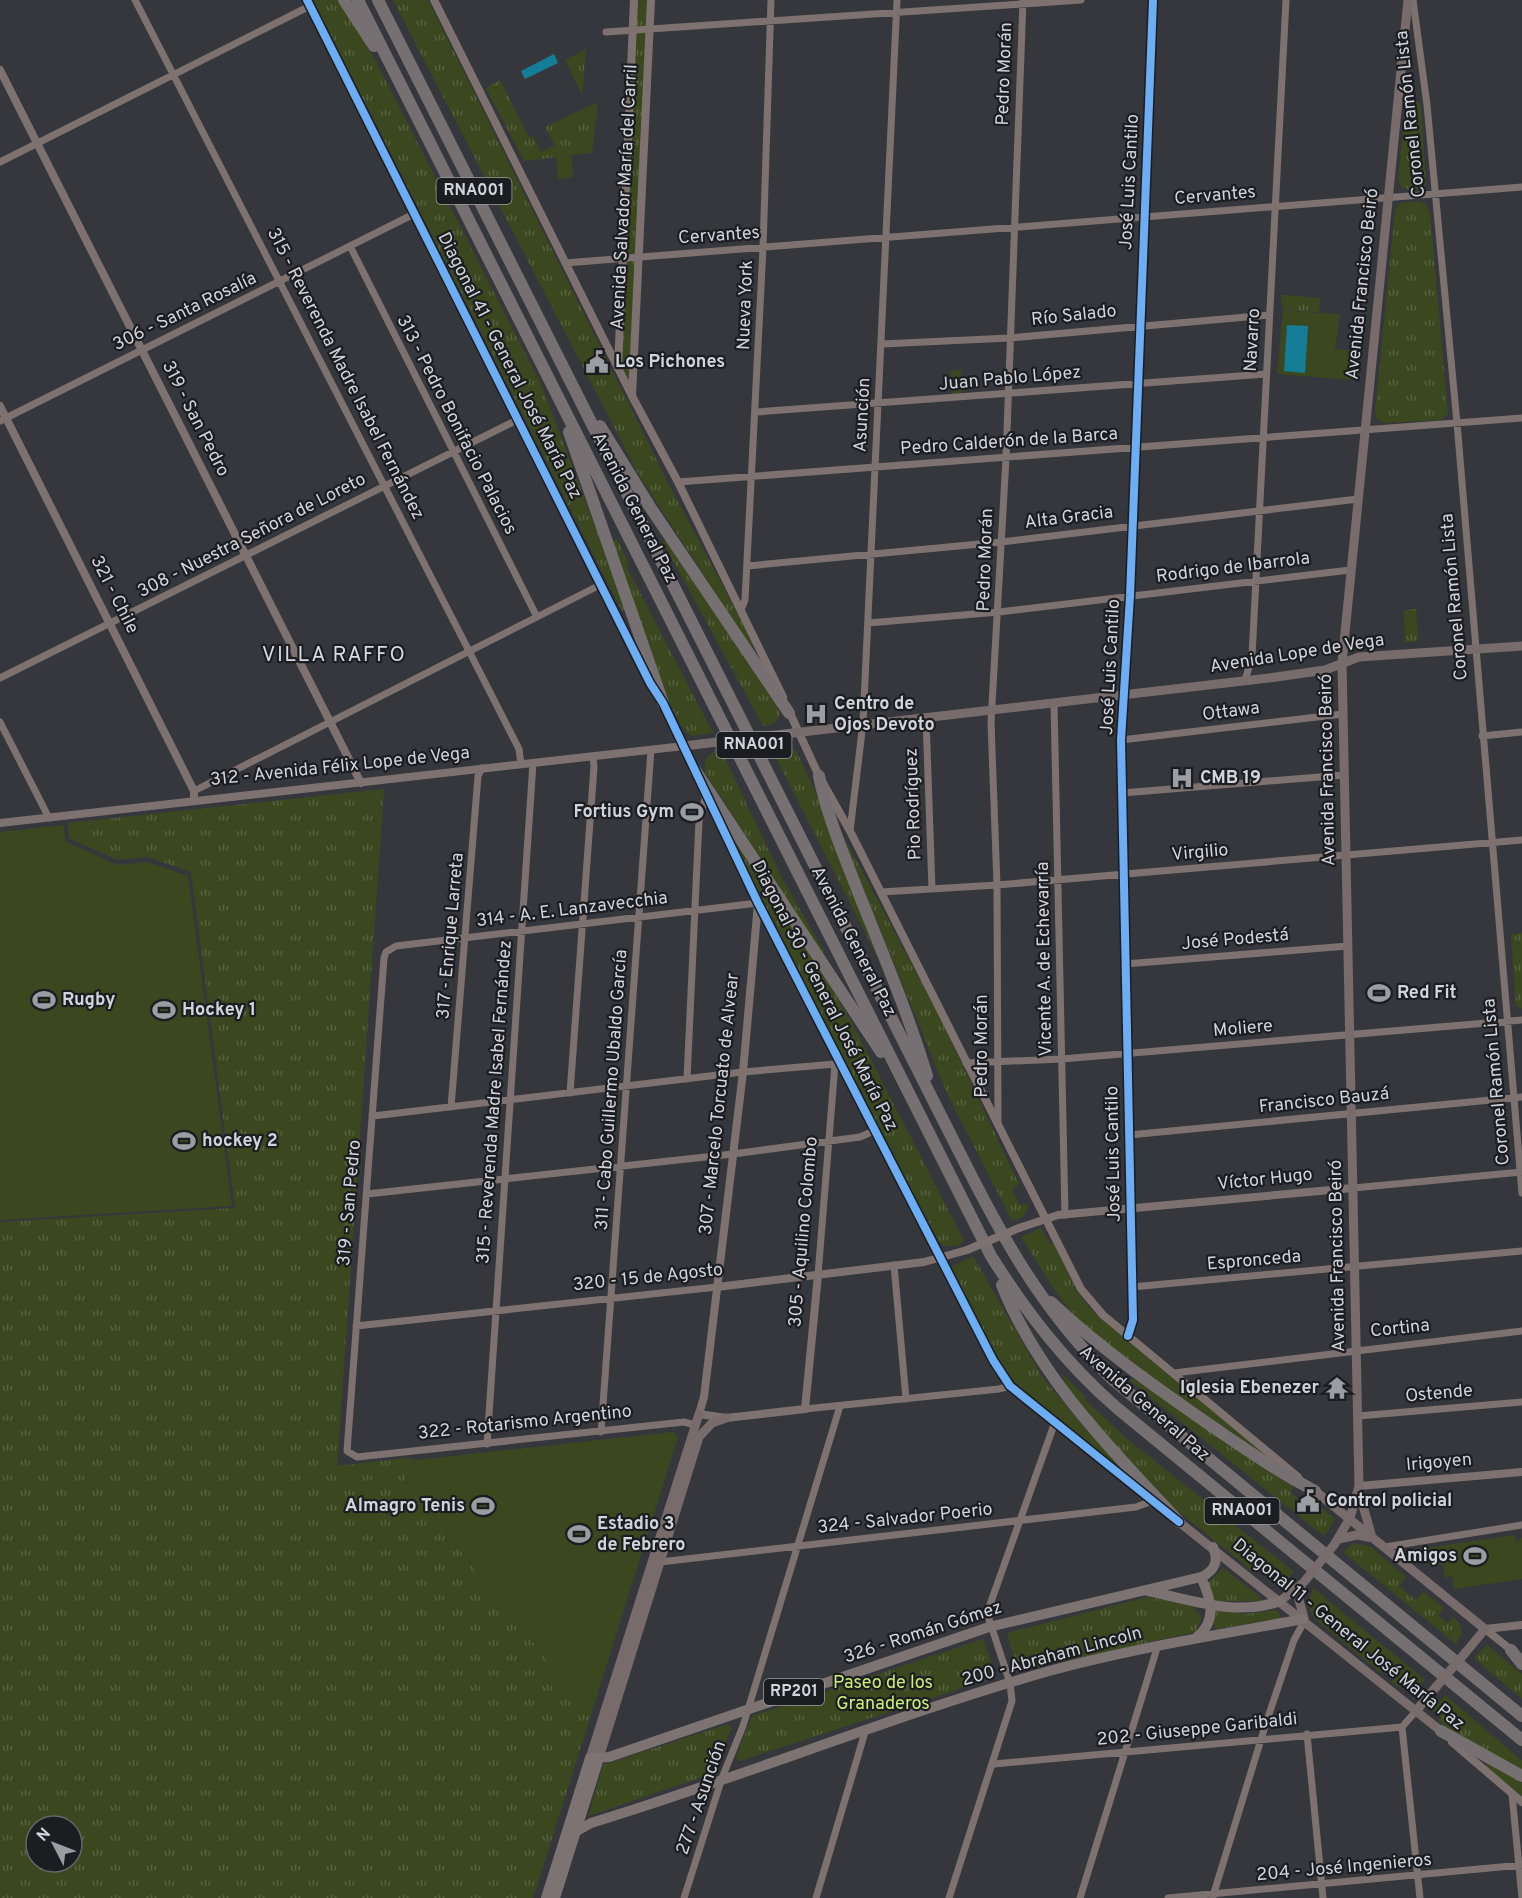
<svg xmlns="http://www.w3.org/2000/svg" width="1522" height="1898" font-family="Overpass,sans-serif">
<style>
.grass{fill:url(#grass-tufts);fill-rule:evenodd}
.pitch{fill:#3b481f}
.water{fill:#157d97}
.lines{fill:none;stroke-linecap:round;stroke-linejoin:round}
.minor{stroke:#7e7271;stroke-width:7}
.tertiary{stroke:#7e7271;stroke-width:8}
.secondary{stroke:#776b6b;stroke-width:9}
.primary{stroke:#7d7373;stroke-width:10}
.motorway{stroke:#777072;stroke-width:12}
.tertiary-bridge{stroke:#7e7271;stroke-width:8}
.secondary-bridge{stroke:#776b6b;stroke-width:9}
.cycleway-casing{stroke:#1c1d21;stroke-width:11}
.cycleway{stroke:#6dadf4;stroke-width:8}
.labels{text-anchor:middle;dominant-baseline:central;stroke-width:4.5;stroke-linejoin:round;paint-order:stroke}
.shield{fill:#1c1d21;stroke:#9c9da3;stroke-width:1.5}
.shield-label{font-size:16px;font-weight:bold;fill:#d3d4db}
.street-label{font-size:18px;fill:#d3d4db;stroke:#1c1d21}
.poi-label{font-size:18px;font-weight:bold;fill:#d3d4db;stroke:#1c1d21;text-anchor:start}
.park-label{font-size:18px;fill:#c9f076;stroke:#1c1d21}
.quarter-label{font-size:21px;letter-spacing:1.5px;fill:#d7dae7;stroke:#1c1d21}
</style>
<defs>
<pattern id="grass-tufts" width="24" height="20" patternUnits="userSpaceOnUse" patternTransform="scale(1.5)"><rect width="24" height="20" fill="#3b481f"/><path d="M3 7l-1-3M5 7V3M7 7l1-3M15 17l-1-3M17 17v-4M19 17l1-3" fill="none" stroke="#56623f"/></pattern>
</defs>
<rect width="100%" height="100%" fill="#36373c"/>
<path class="grass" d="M313 0H340L374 58 541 384 626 608 622 611Z
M393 0H428L668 483 753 643 750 646 640 477Z
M634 0H651L632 396 618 370Z
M586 49 582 95 565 60Z
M500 80 528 135 530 138 533 136 541 152 555 145 545 127 598 102 592 153 524 161 486 88Z
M1411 100 1418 101 1421 107 1426 184 1422 189 1410 190 1402 188 1398 181 1405 110Z
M1420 201 1426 205 1430 213 1448 414 1440 420 1383 423 1377 419 1375 413 1395 211 1400 203Z
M1281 295 1320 298 1319 312 1283 311Z
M961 370 963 393 952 394 951 371Z
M617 539 629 564 626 566 713 733 691 736C667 721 624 575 613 541Z
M668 540 772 693 780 714 775 723 763 726 663 542Z
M1416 609 1418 641 1405 642 1404 610Z
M784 743 797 752 816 793 844 872 883 968 769 744Z
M721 750 782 878 825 953 822 954 706 774C702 761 708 752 721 750Z
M384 789 337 1466 408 1458 416 1460 405 1481 591 1715 533 1898H0V1222L235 1208 191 872 148 857 117 860 69 838 68 823ZM36 1826H72V1862H36Z
M722 822 796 927 850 1019 962 1237 964 1241 957 1246H943L939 1242 758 901Z
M847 843 937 1012 1019 1184 1012 1190 1019 1205 1028 1204V1208L1023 1217 1012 1221 946 1091 846 845Z
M1522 933V1008L1520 1009 1516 1005 1511 934Z
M1041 1228 1050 1244 1053 1243 1076 1290 1088 1307 1268 1457 1152 1378 1080 1322 1058 1295 1021 1237Z
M973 1256 1043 1378 1077 1419 1132 1479C1092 1446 1044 1416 1010 1376 984 1344 967 1304 949 1268Z
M1060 1372 1086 1397 1084 1399 1126 1438 1294 1572 1284 1583 1277 1586 1259 1571 1256 1574 1172 1506 1138 1472 1072 1395Z
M1133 1378 1295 1485 1290 1492 1302 1502 1299 1506 1308 1512 1319 1506 1335 1519 1324 1536 1146 1394 1130 1381Z
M1353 1543 1370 1546 1406 1577 1399 1586 1415 1600 1424 1592 1444 1608 1438 1615 1447 1623 1454 1617 1459 1623 1462 1633 1456 1644 1343 1552Z
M1223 1568 1259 1596 1261 1601H1214L1208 1583Z
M1313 1588 1425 1680 1416 1687 1403 1689 1391 1682 1396 1676 1386 1668 1381 1673 1314 1618 1308 1604Z
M1148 1597 1192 1606 1202 1617 1196 1632 1018 1671 1007 1633Z
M1211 1610 1245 1614 1276 1610 1283 1618 1215 1629Z
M983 1639 996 1677 740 1761 736 1757 752 1716Z
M1487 1645 1522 1674V1699L1474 1658Z
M1445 1695 1522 1761V1773L1439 1722 1440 1717 1433 1711Z
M728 1724 731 1728 714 1773 588 1816 603 1765Z
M1487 1761 1522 1783V1796L1485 1766Z"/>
<path class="pitch" d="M571 156 573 177 558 179 556 157Z
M1283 311 1340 314 1335 349 1356 351 1353 380 1277 374Z
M64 825 65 841 117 865 147 862 188 876 232 1206 0 1220V832Z
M673 1432 678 1437 591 1715 405 1480 416 1460Z
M1515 1535 1516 1543 1522 1537V1579L1454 1589 1452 1576 1445 1578 1443 1564 1429 1567 1426 1548Z"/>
<path class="water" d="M554 54 558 63 525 79 521 71Z
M1287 325 1308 326 1305 373 1284 371Z"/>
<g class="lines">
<path class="minor" d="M135 0 469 651 519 749 521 764
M1413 0 1427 105 1457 423 1522 1193
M606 32 1081 0
M0 162 310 6
M350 246 537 617
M565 263 1522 187
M882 344 1009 338 1269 315
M756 412 1266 374
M0 421 416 213
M678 482 1522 418
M747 566 1001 542 1358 499
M741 610 745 600 763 248 771 0
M868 623 999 612 1350 570
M0 678 517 420
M1245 681 1252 656 1286 0
M1054 703 1065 1215
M926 718 932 889
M0 722 49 818
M1482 736 1522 732
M1121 740 1343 714
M194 791 602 584
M1122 793 1344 775
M850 831 863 723 897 0
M881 892 997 885 1522 840
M1125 964 1348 946
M966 1063 1062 1059 1522 1020
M687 1079 699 821 706 795
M570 1093 594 767 593 756
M451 1107 478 776 482 768
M373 1116 743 1072 835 1064
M998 1121 997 885 991 722 1006 458 1023 0
M1129 1135 1522 1097
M1353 1188 1522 1172
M367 1194 733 1154 860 1137 876 1130
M894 1265 906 1399
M818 1275 835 1064 838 1061
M1132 1287 1522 1251
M356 1326 717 1287
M1128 1336 1133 1320 1121 740 1130 596 1153 0
M1174 1373 1522 1331
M805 1409 999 1389 1010 1386
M1358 1416 1522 1402
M695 1425 684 1422 357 1457 347 1451 384 958 386 952 396 946 758 903
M601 1432 651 750
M487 1444 533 763
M1385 1547 1522 1525
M660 1562 1136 1507 1152 1501
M1416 1711 1402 1727 1420 1898
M1307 1734 1323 1898
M994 1764 1402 1727
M1512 1794 1522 1898
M1213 1896 1267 1720 1294 1640 1305 1620
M684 1898 722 1778 743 1726 840 1406
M816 1898 865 1732
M949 1898 1012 1701 1010 1683 987 1613 1055 1422
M1080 1898 1158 1645
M1168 1898 1522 1865"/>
<path class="tertiary" d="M307 0 654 688
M434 0 632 396 678 482 783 697
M0 70 361 783
M618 368 634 0
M632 396 651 0
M0 406 194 791V800
M661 699 697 774
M788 709 819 776 850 831 1081 1289 1103 1315 1298 1477
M707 796 758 903 998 1370 1010 1386 1158 1506
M0 823 684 746
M758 903 743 1072 704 1397 699 1414 726 1418 805 1409 818 1275
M1019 1228 1058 1215 1353 1188
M717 1287 924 1262 967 1250
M1359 1486 1522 1472
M1485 1629 1515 1653
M1485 1629 1522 1625
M1452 1742 1522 1802"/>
<path class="secondary" d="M767 736 1269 678 1325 670 1359 657 1522 646
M684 746 717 742
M1315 1491 1485 1629 1466 1652
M1360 1495 1371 1534
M1179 1522 1441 1731
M1339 1539 1357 1535 1373 1538
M1334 1545 1350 1518 1359 1486 1342 663 1408 0
M1301 1586 1299 1600 1304 1618
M1280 1601 1302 1584
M1416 1711 1436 1687
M590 1758 699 1414
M599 1758 699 1437 712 1423 726 1418"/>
<path class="primary" d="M1148 1591C1192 1600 1236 1617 1280 1601
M1196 1638C1218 1621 1211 1599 1201 1577
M577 1831 591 1823C745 1776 895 1715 1049 1671 1133 1648 1218 1635 1303 1619
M546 1898 590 1758 609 1757 989 1627 1201 1577C1215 1571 1219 1561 1213 1547
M555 1898 599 1758"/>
<path class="motorway" d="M344 0 374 46
M358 0 991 1256C1027 1313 1066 1364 1117 1408L1522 1740
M378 0 938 1110C990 1212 1028 1296 1111 1378L1522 1716
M600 426 650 507 789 713
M569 432 663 703
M695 770 881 1052
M819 776C827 816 844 855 859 894 883 954 908 1013 927 1076
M1002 1285C1039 1378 1112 1450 1179 1522
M1051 1302C1101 1349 1154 1386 1210 1425 1244 1448 1278 1472 1315 1491
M1511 1650 1522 1664
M1441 1731 1522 1776"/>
<path class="tertiary-bridge" d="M967 1250 1019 1228"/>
<path class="secondary-bridge" d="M717 742 767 736
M1304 1582 1334 1545
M1436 1687 1466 1652"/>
<g class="cycleway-casing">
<path id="cycleway" d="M307 0 650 683 663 703 758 903 993 1360 1010 1386 1179 1522
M1128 1336 1133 1320 1121 740 1130 596 1153 0"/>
</g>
<use href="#cycleway" class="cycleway"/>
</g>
<defs>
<g id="civic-bare" transform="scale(1.8)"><path d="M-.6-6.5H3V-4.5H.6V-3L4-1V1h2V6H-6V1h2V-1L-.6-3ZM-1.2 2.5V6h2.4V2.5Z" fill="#9c9da3" stroke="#1c1d21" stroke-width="2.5" paint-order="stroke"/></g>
<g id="hospital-bare" transform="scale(1.8)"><path d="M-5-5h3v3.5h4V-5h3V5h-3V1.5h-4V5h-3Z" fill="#9c9da3" stroke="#1c1d21" stroke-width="2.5" paint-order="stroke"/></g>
<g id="stadium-bare" transform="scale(1.8)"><path d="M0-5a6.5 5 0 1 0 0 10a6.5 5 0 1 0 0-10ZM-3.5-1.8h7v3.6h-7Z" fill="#9c9da3" stroke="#1c1d21" stroke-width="2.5" paint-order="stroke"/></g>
<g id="temple-bare" transform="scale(1.8)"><path d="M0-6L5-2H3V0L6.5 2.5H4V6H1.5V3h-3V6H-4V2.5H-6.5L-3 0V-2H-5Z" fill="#9c9da3" stroke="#1c1d21" stroke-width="2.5" paint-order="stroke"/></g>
</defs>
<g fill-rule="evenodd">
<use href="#civic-bare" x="597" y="362"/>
<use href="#hospital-bare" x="816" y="714"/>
<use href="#hospital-bare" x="1182" y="778"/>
<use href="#stadium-bare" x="692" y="812"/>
<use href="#stadium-bare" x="1379" y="993"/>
<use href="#stadium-bare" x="44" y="1000"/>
<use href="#stadium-bare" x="164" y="1010"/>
<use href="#stadium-bare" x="184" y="1141"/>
<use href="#temple-bare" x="1337" y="1388"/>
<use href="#civic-bare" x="1308" y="1501"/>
<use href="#stadium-bare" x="483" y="1506"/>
<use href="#stadium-bare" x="579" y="1534"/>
<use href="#stadium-bare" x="1475" y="1556"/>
</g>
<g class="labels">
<g class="shield">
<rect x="436.5" y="178" width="75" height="26" rx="4.5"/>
<rect x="716.5" y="732" width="75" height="26" rx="4.5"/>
<rect x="1204.5" y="1498" width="75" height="26" rx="4.5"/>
<rect x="764" y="1679" width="60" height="26" rx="4.5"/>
</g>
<g class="shield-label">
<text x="474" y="191">RNA001</text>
<text x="754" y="745">RNA001</text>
<text x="1242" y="1511">RNA001</text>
<text x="794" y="1692">RP201</text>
</g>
<g class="street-label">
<text transform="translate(1005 74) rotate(-88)">Pedro Morán</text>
<text transform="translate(1411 114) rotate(-96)">Coronel Ramón Lista</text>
<text transform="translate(1130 182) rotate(-87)">José Luis Cantilo</text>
<text transform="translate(1215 196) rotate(-5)">Cervantes</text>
<text transform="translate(625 197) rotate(-87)">Avenida Salvador María del Carril</text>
<text transform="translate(719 236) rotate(-4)">Cervantes</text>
<text transform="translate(1363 284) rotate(-84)">Avenida Francisco Beiró</text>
<text transform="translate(746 305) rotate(-88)">Nueva York</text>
<text transform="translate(185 312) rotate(-26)">306 - Santa Rosalía</text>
<text transform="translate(1074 316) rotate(-6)">Río Salado</text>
<text transform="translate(1253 340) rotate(-87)">Navarro</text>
<text transform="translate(509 366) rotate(63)">Diagonal 41 - General José María Paz</text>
<text transform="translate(345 374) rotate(63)">315 - Reverenda Madre Isabel Fernández</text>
<text transform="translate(1010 379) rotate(-5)">Juan Pablo López</text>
<text transform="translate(863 415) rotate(-87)">Asunción</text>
<text transform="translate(195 419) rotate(63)">319 - San Pedro</text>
<text transform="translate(456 425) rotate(63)">313 - Pedro Bonifacio Palacios</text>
<text transform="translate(1009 442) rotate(-4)">Pedro Calderón de la Barca</text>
<text transform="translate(634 508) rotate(63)">Avenida General Paz</text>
<text transform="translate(1069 518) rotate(-7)">Alta Gracia</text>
<text transform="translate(252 536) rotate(-27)">308 - Nuestra Señora de Loreto</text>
<text transform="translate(986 560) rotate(-88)">Pedro Morán</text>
<text transform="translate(1233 568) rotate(-7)">Rodrigo de Ibarrola</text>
<text transform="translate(114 595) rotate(63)">321 - Chile</text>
<text transform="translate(1455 597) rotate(-95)">Coronel Ramón Lista</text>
<text transform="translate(1297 654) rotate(-9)">Avenida Lope de Vega</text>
<text transform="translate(1111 667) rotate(-87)">José Luis Cantilo</text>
<text transform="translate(1231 712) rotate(-7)">Ottawa</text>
<text transform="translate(340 767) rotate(-6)">312 - Avenida Félix Lope de Vega</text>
<text transform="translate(1328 770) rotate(-91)">Avenida Francisco Beiró</text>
<text transform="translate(914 804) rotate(-92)">Pio Rodríguez</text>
<text transform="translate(1200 853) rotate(-5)">Virgilio</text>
<text transform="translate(572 910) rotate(-7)">314 - A. E. Lanzavecchia</text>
<text transform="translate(451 936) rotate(-85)">317 - Enrique Larreta</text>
<text transform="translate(1235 940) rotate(-5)">José Podestá</text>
<text transform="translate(853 942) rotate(63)">Avenida General Paz</text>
<text transform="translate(1045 959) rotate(-91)">Vicente A. de Echevarría</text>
<text transform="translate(824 996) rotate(63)">Diagonal 30 - General José María Paz</text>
<text transform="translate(1243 1029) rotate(-5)">Moliere</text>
<text transform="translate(982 1046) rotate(-90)">Pedro Morán</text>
<text transform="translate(1497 1082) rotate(-95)">Coronel Ramón Lista</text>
<text transform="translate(612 1090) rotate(-86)">311 - Cabo Guillermo Ubaldo García</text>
<text transform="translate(1324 1101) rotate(-6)">Francisco Bauzá</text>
<text transform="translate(495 1102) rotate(-86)">315 - Reverenda Madre Isabel Fernández</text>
<text transform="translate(720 1104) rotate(-84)">307 - Marcelo Torcuato de Alvear</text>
<text transform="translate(1114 1154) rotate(-91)">José Luis Cantilo</text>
<text transform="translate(1265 1180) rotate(-6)">Víctor Hugo</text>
<text transform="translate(350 1203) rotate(-85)">319 - San Pedro</text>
<text transform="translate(804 1232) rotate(-85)">305 - Aquilino Colombo</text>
<text transform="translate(1338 1256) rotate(-91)">Avenida Francisco Beiró</text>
<text transform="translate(1254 1261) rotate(-5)">Espronceda</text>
<text transform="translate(648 1278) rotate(-6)">320 - 15 de Agosto</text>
<text transform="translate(1400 1329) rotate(-6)">Cortina</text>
<text transform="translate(1439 1394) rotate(-5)">Ostende</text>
<text transform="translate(1144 1404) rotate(41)">Avenida General Paz</text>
<text transform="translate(525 1423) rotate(-6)">322 - Rotarismo Argentino</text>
<text transform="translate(1439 1463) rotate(-5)">Irigoyen</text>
<text transform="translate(905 1519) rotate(-6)">324 - Salvador Poerio</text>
<text transform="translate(923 1633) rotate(-18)">326 - Román Gómez</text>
<text transform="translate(1348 1635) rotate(39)">Diagonal 11 - General José María Paz</text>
<text transform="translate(1052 1657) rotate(-15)">200 - Abraham Lincoln</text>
<text transform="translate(1197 1730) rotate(-6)">202 - Giuseppe Garibaldi</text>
<text transform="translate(702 1798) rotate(-71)">277 - Asunción</text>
<text transform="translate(1344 1868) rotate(-5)">204 - José Ingenieros</text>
</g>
<g class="poi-label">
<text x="615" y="362">Los Pichones</text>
<text x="834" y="704">Centro de<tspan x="834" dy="21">Ojos Devoto</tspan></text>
<text x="1200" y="778">CMB 19</text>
<text x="674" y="812" text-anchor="end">Fortius Gym</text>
<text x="1397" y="993">Red Fit</text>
<text x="62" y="1000">Rugby</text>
<text x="182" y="1010">Hockey 1</text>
<text x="202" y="1141">hockey 2</text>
<text x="1319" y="1388" text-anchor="end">Iglesia Ebenezer</text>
<text x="1326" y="1501">Control policial</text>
<text x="465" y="1506" text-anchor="end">Almagro Tenis</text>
<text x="597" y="1524">Estadio 3<tspan x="597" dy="21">de Febrero</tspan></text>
<text x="1457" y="1556" text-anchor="end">Amigos</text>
</g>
<g class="park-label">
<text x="883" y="1683">Paseo de los<tspan x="883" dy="21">Granaderos</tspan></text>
</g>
<g class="quarter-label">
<text x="334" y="655">VILLA RAFFO</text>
</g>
</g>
<g transform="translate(54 1844) rotate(312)"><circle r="28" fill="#1c1d21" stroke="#65666b" stroke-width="1.5"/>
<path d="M0-4.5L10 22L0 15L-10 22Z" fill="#9c9da3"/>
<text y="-9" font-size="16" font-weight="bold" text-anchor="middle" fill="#d3d4db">N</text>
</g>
</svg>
